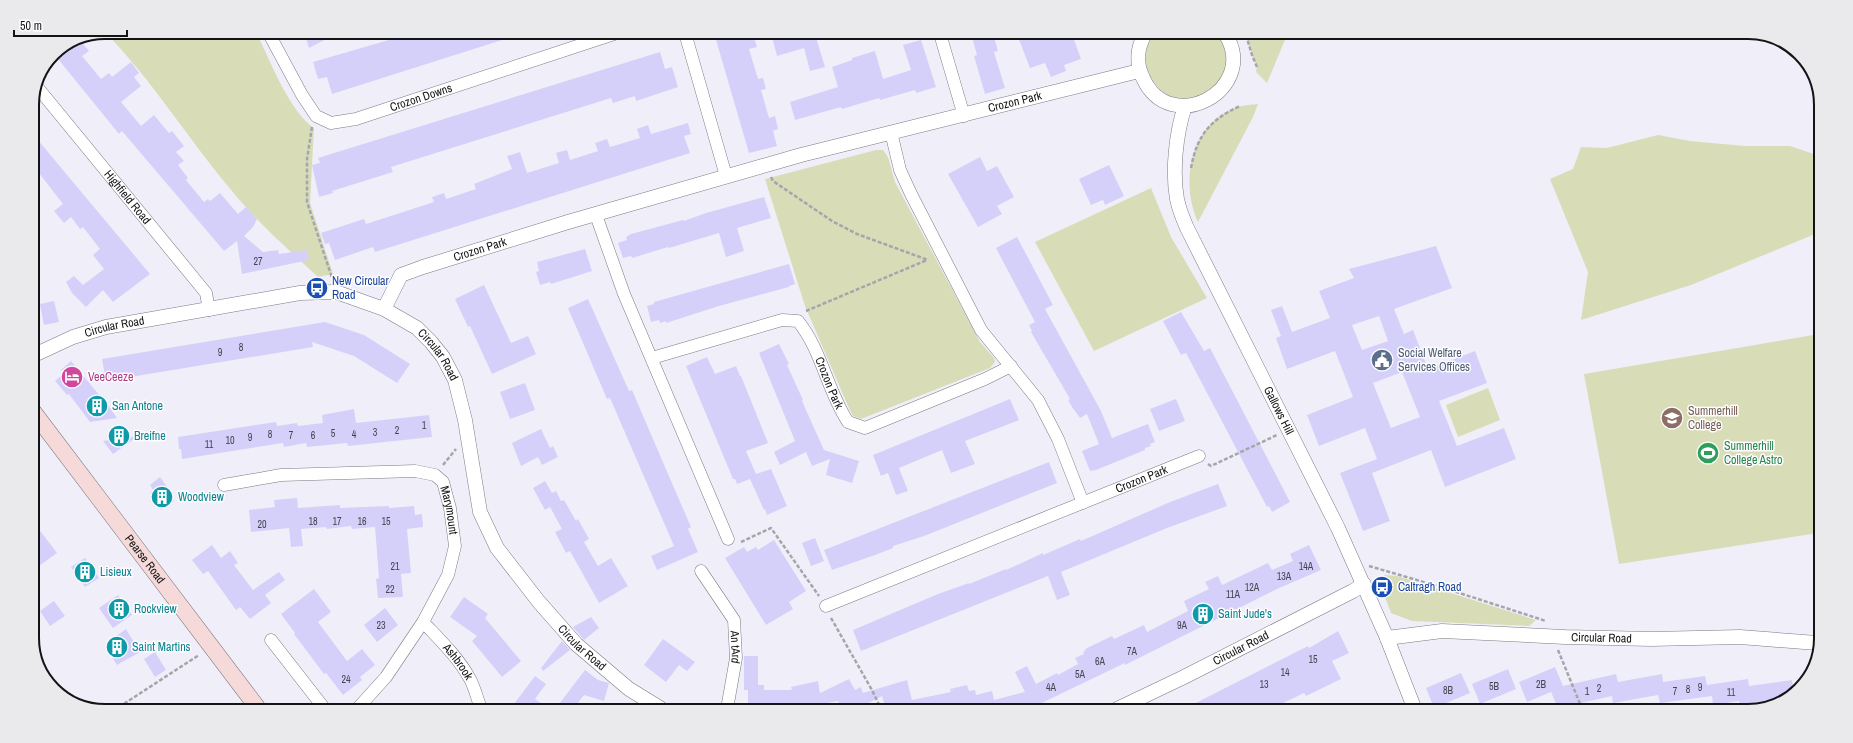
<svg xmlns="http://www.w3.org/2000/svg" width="1853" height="743" font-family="'Archivo Narrow',sans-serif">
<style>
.green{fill:#d8ddb7}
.building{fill:#d5d0f9;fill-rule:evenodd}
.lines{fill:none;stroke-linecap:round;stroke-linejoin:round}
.service-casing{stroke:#7b7a82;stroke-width:7}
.minor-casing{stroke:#7b7a82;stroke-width:13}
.tertiary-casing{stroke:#7b7a82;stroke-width:15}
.secondary-casing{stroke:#7b7a82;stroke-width:17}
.path{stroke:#a5a5ac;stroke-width:2.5;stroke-dasharray:4 2;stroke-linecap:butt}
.service{stroke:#fff;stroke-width:6}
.minor{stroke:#fff;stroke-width:12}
.tertiary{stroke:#fff;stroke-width:14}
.secondary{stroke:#f6dad9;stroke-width:16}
.labels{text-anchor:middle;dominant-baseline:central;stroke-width:3;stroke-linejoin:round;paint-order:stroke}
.number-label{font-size:10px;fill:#444350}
.street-label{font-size:12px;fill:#141417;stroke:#fdfdff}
.transit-label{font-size:12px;fill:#164399;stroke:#fdfdff;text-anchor:start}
.service-label{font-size:12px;fill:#4e5e75;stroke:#fdfdff;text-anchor:start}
.hotel-label{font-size:12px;fill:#b23c85;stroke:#fdfdff;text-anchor:start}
.culture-label{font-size:12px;fill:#0d838f;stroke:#fdfdff;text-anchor:start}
.education-label{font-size:12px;fill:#785e54;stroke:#fdfdff;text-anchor:start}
.leisure-label{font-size:12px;fill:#27864d;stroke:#fdfdff;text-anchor:start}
.rim{fill:none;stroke:#141417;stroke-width:2}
</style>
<rect width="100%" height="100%" fill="#f0eff9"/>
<path class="green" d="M105 32H256C270 60 289 111 314 128L310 203 333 274 318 277C289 250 258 223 232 191 189 140 152 80 105 32Z
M1154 35H1218C1249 78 1184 125 1155 83 1151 78 1149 75 1147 69 1144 58 1146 44 1154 35Z
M1246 35H1287L1267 83 1256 72 1257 67 1252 55Z
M1258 104 1253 117 1198 222C1182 188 1188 139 1220 116 1231 107 1245 105 1258 104Z
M1658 135 1690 141 1745 146H1790L1820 156V232L1691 285 1581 320 1588 272 1550 179 1573 169 1581 147 1607 148Z
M876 150H883L888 157 895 182 980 342 994 358 995 362 990 368 861 419 853 416 848 406 805 306 765 179Z
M1151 188 1171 237 1207 298 1094 351 1035 242Z
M1819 334 1818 533 1619 564 1584 374Z
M1488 388 1500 420 1458 437 1446 405Z
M1385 575 1397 576 1536 620 1529 626 1412 621 1391 613 1378 579Z"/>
<path class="building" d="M304 32H311L338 33 309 48Z
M413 33H518V35L332 94 327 77 318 79 313 62Z
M714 33 753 34 757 47 749 49 758 79 763 78 766 89 761 90 769 118 775 116 778 129 773 131 777 146 749 153Z
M783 34H815L825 67 810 71 804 48 777 56 772 37Z
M971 34H993L998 51 994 52 1005 88 985 94 974 56 977 55Z
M1025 34H1072L1081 59 1064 65 1066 71 1051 77 1045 63 1030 68 1018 37Z
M79 39 89 51 82 56 101 79 109 73 112 77 131 62 139 73 134 77 141 86 121 102 141 126 154 115 169 133 172 131 184 146 176 152 184 161 178 165 188 178 186 180 204 202 208 199 210 201 220 193 238 214 246 207 257 219 253 227 244 236 263 252 278 250 279 254 307 250 309 260 242 274 237 241 224 251 122 131 119 134 54 54 68 44 70 46Z
M921 40 936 87 916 93 915 90 880 100 879 98 842 109 841 107 795 120 790 102 838 87 832 67 852 60V58L875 51 883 79 911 70 903 45Z
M660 52 665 69 672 67 678 87 636 101 635 96 613 103 611 98 391 167 393 172 332 191 333 193 319 197 312 165 320 163 318 158Z
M688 123 691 134 684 136 690 153 375 252 373 247 335 260 329 243 325 244 321 233 364 219 366 224 434 202 432 197 444 193 446 199 476 189 474 184 512 169 507 156 520 152 527 173 559 163 556 153 567 150 570 160 598 151 595 143 607 139 610 147 640 138 637 129 648 125 651 134Z
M32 133 150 274 113 302 103 290 86 307 72 293 66 282 74 276 83 285 104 269 93 255 100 249 83 227 80 229 71 217 64 223 54 211 63 204 32 164Z
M980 157 987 171 997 166 1014 197 997 206 1002 214 978 227 948 174Z
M1109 165 1124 196 1105 205 1103 200 1091 205 1079 179Z
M764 197 771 218 737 228 744 251 726 257 719 233 669 248 668 247 632 258 631 256 623 258 618 243 627 240 626 237 631 234 683 220 684 221 706 213Z
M1017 237 1053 305 1045 309 1101 411 1112 438 1148 424 1155 442 1150 444 1151 446 1145 448V450L1096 470 1090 471 1082 451 1099 444 1087 414 1080 418 1072 407 1068 400 1070 399 1031 332 1032 331 1029 325 1035 322 996 248Z
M1436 246 1452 288 1394 309 1404 334 1413 330 1428 369 1475 351 1487 383 1439 401 1457 446 1504 428 1516 459 1445 487 1431 450 1372 473 1390 521 1363 531 1340 473 1377 459 1365 428 1319 446 1307 415 1353 397 1335 351 1287 369 1276 338 1281 336 1271 310 1282 306 1292 332 1330 318 1319 291 1354 278 1349 269ZM1379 316 1388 341 1362 350 1352 325ZM1402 372 1420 417 1391 428 1373 383Z
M585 249 592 271 551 284 550 282 540 285 536 272 539 271 537 262Z
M789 264 795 284 789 286V287L719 306 666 323V321L660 323 659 320 651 322 647 306 654 304V302Z
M484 285 511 343 528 336 536 354 492 374 470 326 468 327 455 299Z
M588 299 629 391 632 390 659 453 691 527 688 529 698 552 657 570 651 556 674 546 610 398 607 399 568 308Z
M54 301 59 322 44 325 40 304Z
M1181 312 1204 351 1210 348 1290 502 1272 512 1269 506 1267 507 1186 353 1181 355 1163 321Z
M325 322 364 335 410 364 397 383 354 356 312 342 313 347 106 381 102 359Z
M779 344 789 364 787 365 803 400 802 401 824 450 859 461 852 483 826 475 830 459 812 466 806 452 780 465 774 452 795 441 759 353Z
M707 357 715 374 736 366 740 376H741L768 443 746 451 756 474 771 469 787 506 767 515 765 509 764 510 750 479 737 484 735 479H733L686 366Z
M71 361 110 408 117 418 90 422 69 394 67 395 55 381 64 373 61 370Z
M525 383 535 410 510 419 500 392Z
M1010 399 1019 420 965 441 975 464 951 473 942 450 899 468 908 491 896 495 888 473 881 476 873 455Z
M1176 399 1185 421 1159 431 1150 409Z
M354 409 356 423 429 415 432 437 348 446 347 443 307 447 306 443 284 447 283 443 182 459 181 449H179L178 437 276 422 277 426 297 423 298 426 323 423 322 415Z
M541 429 550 448 553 446 558 457 542 465 538 457 521 466 512 443Z
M138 436 113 454 103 441Z
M1049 462 1057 483 924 536 893 546V548L875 555 832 570 824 550Z
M160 477 170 491 168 492 174 501 161 510 150 493 153 490 150 485Z
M545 481 552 493 556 491 561 501 564 500 576 521 578 519 589 539 584 542 598 566 611 558 628 586 599 603 570 551 566 553 555 532 562 529 550 507 545 510 533 488Z
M1218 484 1227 506 1167 528 1061 572 1070 595 1057 600 1048 576 861 651 853 630 938 594 969 583V584L1006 569V570L1043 553V555L1073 542 1080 539 1081 541 1170 502Z
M297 498 298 508 340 505V508L389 506V508L414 506 415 515 422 514 423 527 407 529 411 573 401 574 403 597 378 598 376 579 379 578 375 527 352 529 351 526 327 529 326 527 301 529 303 546 291 547 289 528 251 532 249 510 275 507 274 500Z
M32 520 57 553 32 571Z
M815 538 824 561 811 566 802 543Z
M774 540 806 591 789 602 793 609 766 625 725 558 744 547 747 552 756 547 758 550Z
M212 545 221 558 230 551 238 563 234 565 253 590 279 572 285 580 265 595 271 603 250 619 240 607 236 610 208 571 203 574 192 560Z
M1309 545 1321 570 1277 589 1125 665V663L1029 709H886L882 696 857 709H841L838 701 795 709 794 705 748 706V690H744V656H758V685H764V690H792L791 687 818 681 820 693 849 679 855 690 861 687 863 693 907 680 912 700 951 692 950 689 967 685 969 691 975 690 976 695 992 691 994 700 1025 692 1015 672 1027 666 1036 684 1057 673 1058 675 1078 664 1075 658 1084 654 1083 652 1086 650 1085 649 1112 636 1114 639 1144 625 1147 632 1188 611 1184 601 1209 589 1205 582 1218 576 1222 585 1268 563 1272 570 1293 561 1290 554Z
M85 558 99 578 85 587 71 567Z
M314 589 331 612 318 622 347 661 362 649 375 665 360 677 362 680 343 695 326 673 324 674 294 634 295 633 281 614Z
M118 595 132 615 113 628 99 608Z
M464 597 488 614 485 618 521 661 502 677 472 641 477 636 450 617Z
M54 601 65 616 50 626 40 611Z
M385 608 398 625 377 642 364 625Z
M591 617 599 628 584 640 573 627Z
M126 629 140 652 117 665 106 647 114 642 112 639Z
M1338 631 1349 653 1332 661 1341 679 1306 696 1304 693 1269 710H1182L1308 646 1309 648Z
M663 639 695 662 687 671 679 665 666 682 644 665Z
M562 641 570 650 543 671 541 668Z
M155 652 166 670 155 677 144 659Z
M1555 667 1563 686 1616 674 1618 682 1662 674 1663 682 1705 676 1707 685 1748 679 1749 686 1792 680 1794 694 1792 696 1769 704 1752 706 1753 709 1748 711H1740L1739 701 1713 705 1712 696 1660 703 1658 695 1613 703 1612 696 1558 708 1551 692 1527 702 1519 682Z
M1508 669 1516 689 1480 704 1472 684Z
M585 670 598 680 609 683 604 701 584 695 574 708H556Z
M1461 673 1470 693 1434 708 1426 688Z
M535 676 546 684 535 699 548 708H511Z"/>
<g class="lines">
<g class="service-casing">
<path id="service" d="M1402 710 1413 706"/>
</g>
<g class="minor-casing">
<g id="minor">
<path id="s1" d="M268 32 302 95 316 116 331 123 356 119 617 33"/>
<path d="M685 33 726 176"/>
<path d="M940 34 964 116"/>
<path id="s2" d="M38 88 206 293 209 310"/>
<path d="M891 132 900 170 911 194 981 330 1038 400 1058 439 1083 503"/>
<path d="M596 215 624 294 728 539"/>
<path id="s3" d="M652 358 782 320 798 321C822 351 827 390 848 422L865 428 985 379 1011 366"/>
<path id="s4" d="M224 485 281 475 415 471 435 475 443 482 450 508 455 546 448 575 423 622 386 677 358 708"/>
<path id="s5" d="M701 571 734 620 736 658 727 709"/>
<path id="s6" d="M826 606 1199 456"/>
<path id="s7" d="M423 622C440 640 458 657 470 679 475 688 477 699 481 708"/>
<path d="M271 640 324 708"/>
</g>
</g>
<g class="tertiary-casing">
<g id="tertiary">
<path d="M1145 34C1137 48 1136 64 1143 78 1170 138 1259 90 1226 35"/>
<path id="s8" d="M1185 106C1176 133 1172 171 1177 199 1179 209 1183 219 1187 228L1338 528 1387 638 1415 710"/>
<path id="s9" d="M384 309 401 275 423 267 568 222 801 155 1139 71"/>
<path id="s10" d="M32 356 73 337 106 327 300 293 336 292 384 309 417 328 431 342 443 357 455 380 465 420 480 512 497 548 539 602 576 644 629 689 660 708"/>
<path id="s11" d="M1387 638 1442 631 1565 637 1651 639 1740 637 1817 643"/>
<path id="s12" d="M1117 709 1184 677 1353 591 1364 584"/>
</g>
</g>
<g class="secondary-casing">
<g id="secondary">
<path id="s13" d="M32 410 257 707"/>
</g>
</g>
<path class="path" d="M1246 35 1252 55 1257 67
M312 127 307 159V202L332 278
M1191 168C1197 135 1210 120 1240 106
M771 177 773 181 832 221 857 234 928 260
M806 311 927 260
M1208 464 1211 466 1277 435
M443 465 456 449
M741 542 771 528 819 596
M1369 566 1444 588 1546 621
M831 618 872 690 881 709
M1558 650 1583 711
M119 707 199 655"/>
<use href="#service" class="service"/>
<use href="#minor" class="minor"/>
<use href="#tertiary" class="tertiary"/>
<use href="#secondary" class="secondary"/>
</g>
<defs>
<g id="bus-disc" transform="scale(1.15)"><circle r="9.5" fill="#1a4fb4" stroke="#fdfdff"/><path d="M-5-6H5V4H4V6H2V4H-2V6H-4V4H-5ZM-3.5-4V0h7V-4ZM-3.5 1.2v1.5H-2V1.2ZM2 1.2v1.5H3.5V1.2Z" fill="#fff"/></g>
<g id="civic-disc" transform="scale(1.15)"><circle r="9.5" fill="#5c6f8a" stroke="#fdfdff"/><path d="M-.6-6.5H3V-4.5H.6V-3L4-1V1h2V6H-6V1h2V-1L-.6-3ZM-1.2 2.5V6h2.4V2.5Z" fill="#fff"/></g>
<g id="hotel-disc" transform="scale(1.15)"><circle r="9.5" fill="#d1479c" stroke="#fdfdff"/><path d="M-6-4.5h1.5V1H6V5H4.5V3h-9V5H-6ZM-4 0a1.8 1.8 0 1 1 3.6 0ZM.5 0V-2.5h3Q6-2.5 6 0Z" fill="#fff"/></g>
<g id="building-disc" transform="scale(1.15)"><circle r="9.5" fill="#0f9aa8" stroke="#fdfdff"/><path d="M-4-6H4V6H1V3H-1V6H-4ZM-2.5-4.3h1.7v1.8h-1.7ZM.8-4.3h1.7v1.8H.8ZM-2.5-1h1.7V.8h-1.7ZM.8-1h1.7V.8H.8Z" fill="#fff"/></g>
<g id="school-disc" transform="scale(1.15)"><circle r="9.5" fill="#8d6e63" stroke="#fdfdff"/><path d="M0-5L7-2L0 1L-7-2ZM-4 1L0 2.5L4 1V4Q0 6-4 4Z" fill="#fff"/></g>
<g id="stadium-disc" transform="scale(1.15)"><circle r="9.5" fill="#2e9e5b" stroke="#fdfdff"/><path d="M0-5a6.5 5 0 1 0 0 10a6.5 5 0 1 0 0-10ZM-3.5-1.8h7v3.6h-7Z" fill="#fff"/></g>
</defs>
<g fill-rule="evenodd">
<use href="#bus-disc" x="317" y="288"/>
<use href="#civic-disc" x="1382" y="360"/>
<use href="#hotel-disc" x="72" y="377"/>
<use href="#building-disc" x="97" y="406"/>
<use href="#school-disc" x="1672" y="418"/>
<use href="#building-disc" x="119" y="436"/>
<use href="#stadium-disc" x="1708" y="453"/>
<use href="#building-disc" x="162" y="497"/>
<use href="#building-disc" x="85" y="572"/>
<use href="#bus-disc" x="1382" y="587"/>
<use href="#building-disc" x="119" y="609"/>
<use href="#building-disc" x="1203" y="614"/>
<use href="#building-disc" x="117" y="647"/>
</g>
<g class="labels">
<g class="number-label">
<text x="258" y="261">27</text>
<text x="241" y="347">8</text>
<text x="220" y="352">9</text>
<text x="424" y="425">1</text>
<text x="397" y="430">2</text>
<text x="375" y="432">3</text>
<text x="333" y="433">5</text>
<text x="270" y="434">8</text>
<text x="354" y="434">4</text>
<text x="291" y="435">7</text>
<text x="313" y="435">6</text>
<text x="250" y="437">9</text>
<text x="230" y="440">10</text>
<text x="209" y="444">11</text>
<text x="313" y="521">18</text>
<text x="337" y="521">17</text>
<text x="362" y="521">16</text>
<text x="386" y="521">15</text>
<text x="262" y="524">20</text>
<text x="395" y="566">21</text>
<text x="1306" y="566">14A</text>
<text x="1284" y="576">13A</text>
<text x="1252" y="587">12A</text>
<text x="390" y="589">22</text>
<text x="1233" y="594">11A</text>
<text x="381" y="625">23</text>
<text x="1182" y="625">9A</text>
<text x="1132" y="651">7A</text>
<text x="1313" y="659">15</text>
<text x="1100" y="661">6A</text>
<text x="1285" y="672">14</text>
<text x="1080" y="674">5A</text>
<text x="346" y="679">24</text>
<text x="1264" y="684">13</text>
<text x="1541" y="684">2B</text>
<text x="1494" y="686">5B</text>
<text x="1051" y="687">4A</text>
<text x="1700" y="687">9</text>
<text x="1599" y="688">2</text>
<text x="1688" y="689">8</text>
<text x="1448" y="690">8B</text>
<text x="1587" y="691">1</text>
<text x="1675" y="691">7</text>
<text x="1731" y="692">11</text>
</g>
<g class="street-label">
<text stroke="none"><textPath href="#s1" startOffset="207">Crozon Downs</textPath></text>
<text stroke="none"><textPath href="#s9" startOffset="676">Crozon Park</textPath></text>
<text stroke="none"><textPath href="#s2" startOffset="141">Highfield Road</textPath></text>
<text stroke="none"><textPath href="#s9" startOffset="121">Crozon Park</textPath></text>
<text stroke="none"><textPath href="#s10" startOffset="88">Circular Road</textPath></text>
<text stroke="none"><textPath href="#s10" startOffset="436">Circular Road</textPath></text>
<text stroke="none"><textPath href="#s3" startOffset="221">Crozon Park</textPath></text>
<text stroke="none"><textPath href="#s8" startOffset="329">Gallows Hill</textPath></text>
<text stroke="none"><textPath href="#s6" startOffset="340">Crozon Park</textPath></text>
<text stroke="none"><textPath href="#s4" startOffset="252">Marymount</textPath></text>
<text stroke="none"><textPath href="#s13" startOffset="187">Pearse Road</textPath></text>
<text stroke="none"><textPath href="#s11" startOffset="215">Circular Road</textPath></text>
<text stroke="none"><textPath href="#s10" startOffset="772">Circular Road</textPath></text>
<text stroke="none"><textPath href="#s5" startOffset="86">An tArd</textPath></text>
<text stroke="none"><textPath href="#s12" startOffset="138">Circular Road</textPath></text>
<text stroke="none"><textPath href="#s7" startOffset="53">Ashbrook</textPath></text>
</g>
<g class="transit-label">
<text x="332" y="281">New Circular<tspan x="332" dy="14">Road</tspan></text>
<text x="1398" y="587">Caltragh Road</text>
</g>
<g class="service-label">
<text x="1398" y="353">Social Welfare<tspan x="1398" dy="14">Services Offices</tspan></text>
</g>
<g class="hotel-label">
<text x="88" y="377">VeeCeeze</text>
</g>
<g class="culture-label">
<text x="112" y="406">San Antone</text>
<text x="134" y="436">Breifne</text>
<text x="178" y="497">Woodview</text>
<text x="100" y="572">Lisieux</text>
<text x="134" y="609">Rockview</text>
<text x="1218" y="614">Saint Jude's</text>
<text x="132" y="647">Saint Martins</text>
</g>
<g class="education-label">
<text x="1688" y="411">Summerhill<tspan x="1688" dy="14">College</tspan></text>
</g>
<g class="leisure-label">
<text x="1724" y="446">Summerhill<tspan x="1724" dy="14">College Astro</tspan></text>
</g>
</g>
<path d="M0 0H1853V743H0ZM105 39H1748A66 66 0 0 1 1814 105V638A66 66 0 0 1 1748 704H105A66 66 0 0 1 39 638V105A66 66 0 0 1 105 39Z" fill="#eaeaec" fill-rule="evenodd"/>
<path class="rim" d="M105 39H1748A66 66 0 0 1 1814 105V638A66 66 0 0 1 1748 704H105A66 66 0 0 1 39 638V105A66 66 0 0 1 105 39Z"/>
<path d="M14 30v6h113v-6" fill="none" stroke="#141417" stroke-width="2"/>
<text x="20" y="30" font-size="12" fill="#141417" stroke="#fdfdff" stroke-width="3" paint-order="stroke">50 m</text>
</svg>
